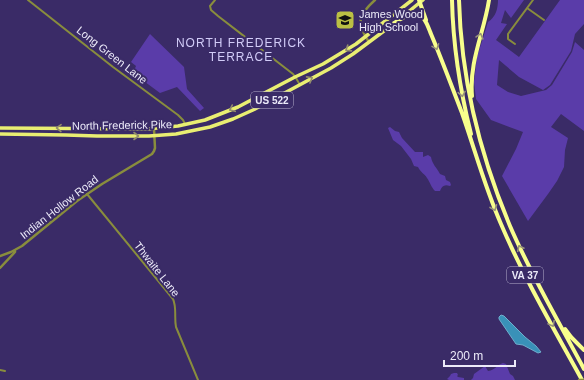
<svg xmlns="http://www.w3.org/2000/svg" width="584" height="380" font-family="Arial,sans-serif">
<style>
.green{fill:#5a3ca9}
.water{fill:#3991b8;stroke:#6faccc}
.lines{fill:none;stroke-linecap:round;stroke-linejoin:round}
.minor{stroke:#898d3d;stroke-width:2}
.tertiary{stroke:#898d3d;stroke-width:2.5}
.trunk{stroke:#e9ee72;stroke-width:3.5}
.motorway{stroke:#f8fe8c;stroke-width:4}
.tertiary-bridge{stroke:#898d3d;stroke-width:2.5}
.oneway{stroke:#99947a}
.oneway2{stroke:#928c6c}
.labels{text-anchor:middle;dominant-baseline:central;stroke-width:4;stroke-linejoin:round;paint-order:stroke}
.shield{fill:#3a2b67;stroke:#b7b1cd;stroke-width:1}
.shield-label{font-size:10px;font-weight:bold;fill:#eceaf9}
.poi-label{font-size:11px;fill:#eceaf9;stroke:#3a2b67;text-anchor:start}
.street-label{font-size:11px;fill:#eceaf9;stroke:#3a2b67}
.neighbourhood-label{font-size:12px;letter-spacing:1px;fill:#d2ccf8;stroke:#3a2b67}
</style>
<rect width="100%" height="100%" fill="#3a2b67"/>
<path class="green" d="M498 0H524L511 18 505 10 501 23 507 24 496 40 519 57 560 0H584V24L575 34 571 51 550 85 543 90 519 77 499 60 497 85 508 92 521 96 546 90 552 85 572 52 575 42 584 50V131L561 114 551 127 568 138 565 150 564 167 557 181 548 194 528 221 502 176 516 149 523 132 491 120 476 99 474 82 477 57 488 22C496 17 498 8 498 0Z
M150 34 184 67 187 89 204 108 200 111 177 87 160 93 133 73 136 66 131 62Z
M390 127 395 131 399 132 402 138 415 152H423V157L428 155 431 157C432 164 437 168 440 174L445 176 446 180 450 182 451 185 450 186C444 184 442 186 440 191H435C431 187 430 182 427 178 424 173 421 173 418 167L414 166 411 159 401 146 393 140 388 128Z
M503 363 506 364 510 374 513 376 515 380H471L473 378 474 374 485 366 488 371C496 370 496 365 503 363Z
M454 373H457L458 375 457 376 458 377 464 378V380H449L447 379 450 376 451 374Z"/>
<path class="water" d="M501 315 504 316 525 337 536 346 541 352 538 353 523 345 516 344 499 319V317Z"/>
<g class="lines">
<path class="minor" d="M28 0 113 67 178 115 183 120 185 124
M215 0 210 6 211 10 218 16 293 74 296 78 300 85
M527 8 544 20
M515 44 508 39V34L533 0
M87 194 173 299C177 308 174 317 176 327L198 380
M0 370 5 371"/>
<path class="tertiary" d="M369 42C356 23 358 15 375 0
M0 256 11 252 22 246 77 201 102 184 152 154 154 151 155 148 154 129
M0 268 15 252V251"/>
<path class="trunk" d="M402 17 423 0
M0 128 147 129 178 126 205 120 238 107 295 77 323 64 356 44 412 0
M0 134 66 135 97 136H149L176 134 210 127 233 119 253 110 331 68 353 54 392 25"/>
<path class="motorway" d="M419 0 426 20
M452 0C453 45 460 90 471 134
M459 0C461 77 480 155 510 226 531 275 559 322 584 369
M391 25C401 19 414 8 424 19 427 23 429 29 431 34 442 60 452 87 462 113 475 150 485 188 501 224 524 278 554 329 582 380
M472 96C469 61 484 33 489 0
M565 329 571 337 584 350"/>
<path class="tertiary-bridge" d="M579 380H584"/>
</g>
<defs><path id="oneway-chevron" d="M-2-3.5L2.5 0L-2 3.5" fill="none" stroke-width="1.6" stroke-linecap="round" stroke-linejoin="round"/></defs>
<g class="oneway">
<use href="#oneway-chevron" transform="translate(480 36) rotate(-74)"/>
<use href="#oneway-chevron" transform="translate(436 47) rotate(69)"/>
<use href="#oneway-chevron" transform="translate(462 94) rotate(80)"/>
<use href="#oneway-chevron" transform="translate(494 208) rotate(68)"/>
<use href="#oneway-chevron" transform="translate(520 248) rotate(-116)"/>
<use href="#oneway-chevron" transform="translate(552 324) rotate(62)"/>
</g>
<g class="oneway2">
<use href="#oneway-chevron" transform="translate(348 49) rotate(147)"/>
<use href="#oneway-chevron" transform="translate(310 79) rotate(-29)"/>
<use href="#oneway-chevron" transform="translate(232 109) rotate(155)"/>
<use href="#oneway-chevron" transform="translate(59 128) rotate(-179)"/>
<use href="#oneway-chevron" transform="translate(136 136)"/>
</g>
<defs>
<g id="school-square" transform="scale(1)"><rect x="-9" y="-9" width="18" height="18" rx="4" fill="#bbc044" stroke="#3a2b67"/><path d="M0-5L7-2L0 1L-7-2ZM-4 1L0 2.5L4 1V4Q0 6-4 4Z" fill="#111"/></g>
</defs>
<g fill-rule="evenodd">
<use href="#school-square" x="345" y="20"/>
</g>
<g class="labels">
<g class="shield">
<rect x="251" y="92" width="42" height="16" rx="3"/>
<rect x="507" y="267" width="36" height="16" rx="3"/>
</g>
<g class="shield-label">
<text x="272" y="100">US 522</text>
<text x="525" y="275">VA 37</text>
</g>
<g class="poi-label">
<text x="359" y="14">James Wood<tspan x="359" dy="13">High School</tspan></text>
</g>
<g class="street-label">
<text transform="translate(112 55) rotate(38)">Long Green Lane</text>
<text transform="translate(122 125) rotate(-1)">North Frederick Pike</text>
<text transform="translate(59 207) rotate(-38)">Indian Hollow Road</text>
<text transform="translate(157 269) rotate(52)">Thwaite Lane</text>
</g>
<g class="neighbourhood-label">
<text x="241" y="43">NORTH FREDERICK<tspan x="241" dy="14">TERRACE</tspan></text>
</g>
</g>
<path d="M444 360v6h71v-6" fill="none" stroke="#eceaf9" stroke-width="2"/>
<text x="450" y="360" font-size="12" fill="#eceaf9" stroke="#3a2b67" stroke-width="3" paint-order="stroke">200 m</text>
</svg>
